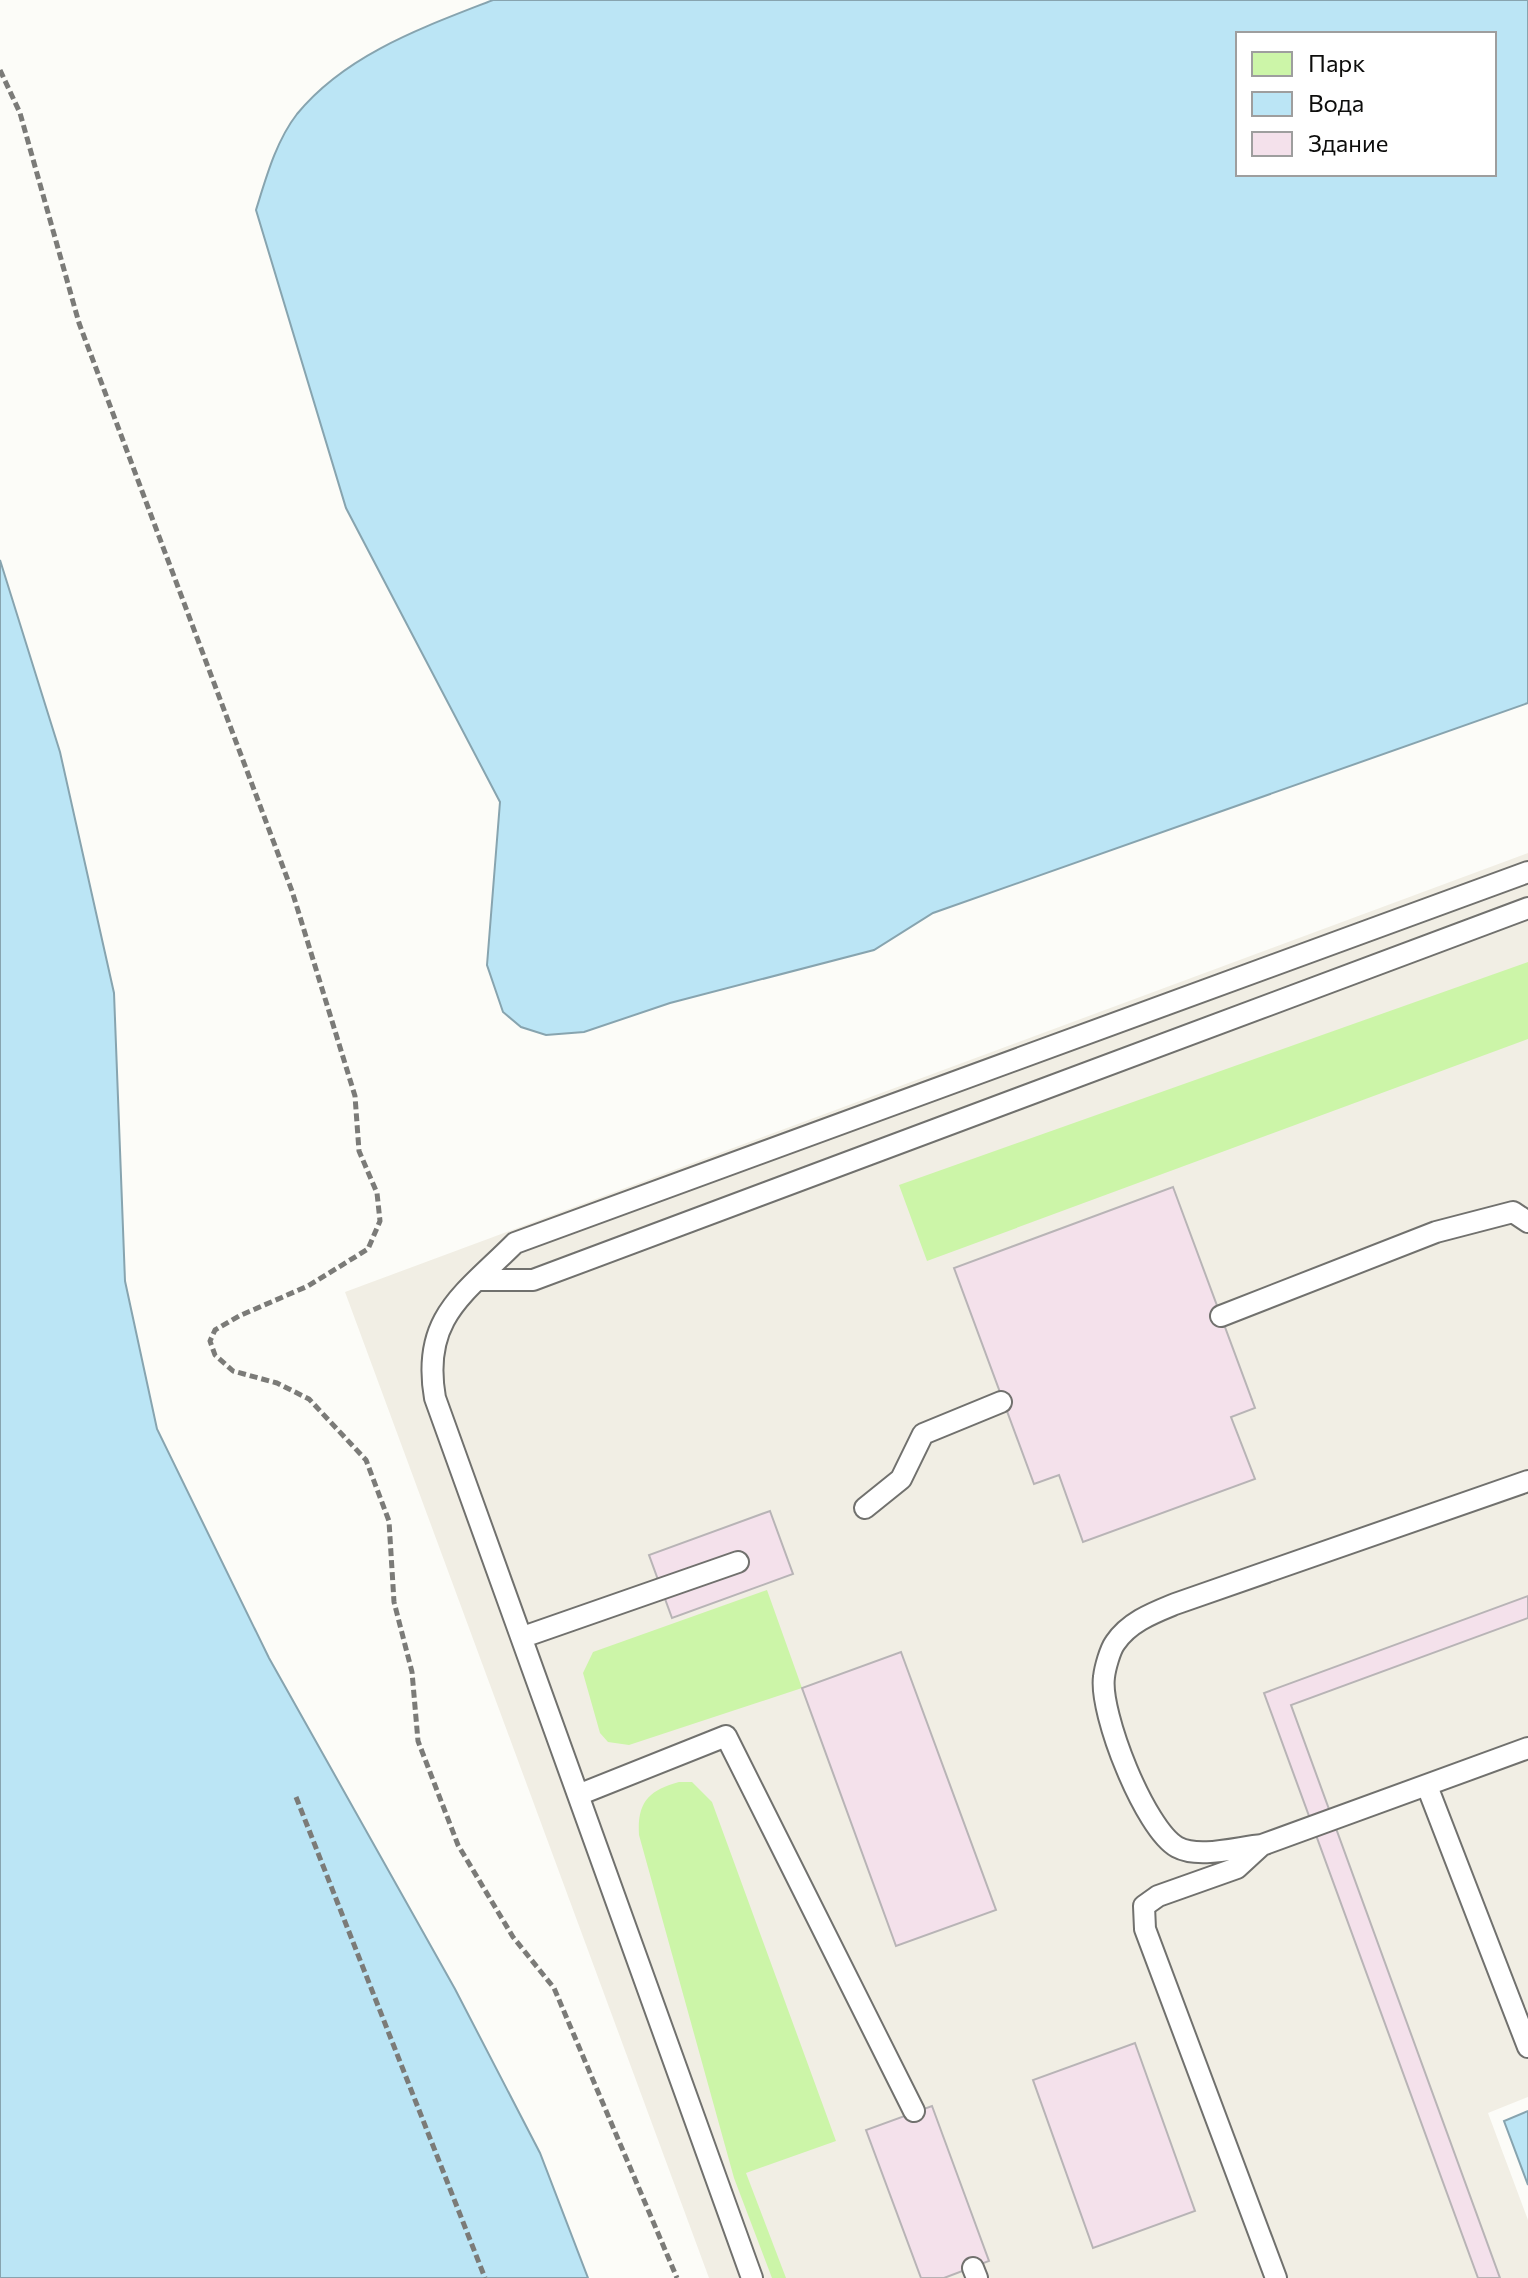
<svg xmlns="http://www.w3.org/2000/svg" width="1528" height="2278" font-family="Commissioner,sans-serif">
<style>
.built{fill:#f1eee4}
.green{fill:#ccf5a8}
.water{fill:#bbe5f5;stroke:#87a4af;stroke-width:2;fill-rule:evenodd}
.building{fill:#f4e1eb;stroke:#b8b4b6;stroke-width:2}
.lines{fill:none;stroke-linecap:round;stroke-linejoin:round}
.service-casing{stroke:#71716e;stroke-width:24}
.path{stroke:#7b7b78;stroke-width:5;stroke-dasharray:8 4;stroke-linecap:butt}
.service{stroke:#fff;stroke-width:20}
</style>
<rect width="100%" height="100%" fill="#fcfcf8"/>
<path class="built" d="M1528 853V2097L1488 2113 1528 2220V2278H709L345 1292Z"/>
<path class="green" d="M1528 962V1039L927 1261 899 1185Z
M767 1590 802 1688 629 1745 608 1742 600 1733 583 1673 593 1652Z
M679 1782H692L712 1802 836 2141 746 2173 786 2278H772L734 2178 639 1835C637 1802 649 1790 679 1782Z"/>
<path class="water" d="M493 0H1528V703L933 913 874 950 670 1003 584 1032 546 1035 521 1027 503 1012 487 965 500 802 346 508 256 210C266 178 276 141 297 114 346 54 424 27 493 0ZM1494 34V174H1238V34Z
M0 560 60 752 114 993 125 1281 157 1429 269 1658 455 1989 540 2153 588 2278H0Z
M1528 2111V2185L1504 2121Z"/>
<path class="building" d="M1173 1187 1255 1408 1231 1417 1255 1479 1083 1542 1059 1475 1034 1484 954 1268Z
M770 1511 793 1574 672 1618 649 1555Z
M1528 1596V1618L1291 1705 1500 2278H1478L1264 1693Z
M901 1652 996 1910 896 1946 802 1688Z
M1135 2043 1195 2211 1093 2248 1033 2080Z
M932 2106 989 2261 944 2278H921L866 2130Z"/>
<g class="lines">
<g class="service-casing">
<path id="service" d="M478 1280H533L1528 908
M1221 1316 1436 1232 1513 1212 1528 1222
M865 1508 901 1479 923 1434 1001 1402
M523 1637 738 1562
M1427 1786 1528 2047
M578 1795 726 1736 914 2111
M1262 1845 1528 1748
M973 2268 977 2278
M752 2278 435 1398C421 1318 464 1294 515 1243L1528 872
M1276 2278 1145 1929 1144 1906 1158 1896 1237 1868 1262 1845C1238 1847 1199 1859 1177 1847 1145 1829 1099 1713 1104 1677 1105 1668 1110 1650 1115 1643 1129 1622 1153 1613 1175 1604L1528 1481"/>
</g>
<path class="path" d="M0 70 20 113 79 323 292 891 355 1096 359 1151 377 1193 380 1221 368 1249 308 1286 239 1316 215 1330 210 1341 215 1355 233 1371 277 1383 309 1399 366 1460 389 1521 394 1602 412 1672 418 1741 458 1845 513 1937 554 1988 677 2278
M296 1797 485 2278"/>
<use href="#service" class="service"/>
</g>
<rect x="1236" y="32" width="260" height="144" fill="#ffffff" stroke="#9e9e9e" stroke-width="2"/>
<rect x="1252" y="52" width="40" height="24" fill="#ccf5a8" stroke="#9e9e9e" stroke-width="2"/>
<text x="1308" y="72" font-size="24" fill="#0d0d0c">Парк</text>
<rect x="1252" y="92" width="40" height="24" fill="#bbe5f5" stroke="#9e9e9e" stroke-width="2"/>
<text x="1308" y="112" font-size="24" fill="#0d0d0c">Вода</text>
<rect x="1252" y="132" width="40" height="24" fill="#f4e1eb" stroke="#9e9e9e" stroke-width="2"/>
<text x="1308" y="152" font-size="24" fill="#0d0d0c">Здание</text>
</svg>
